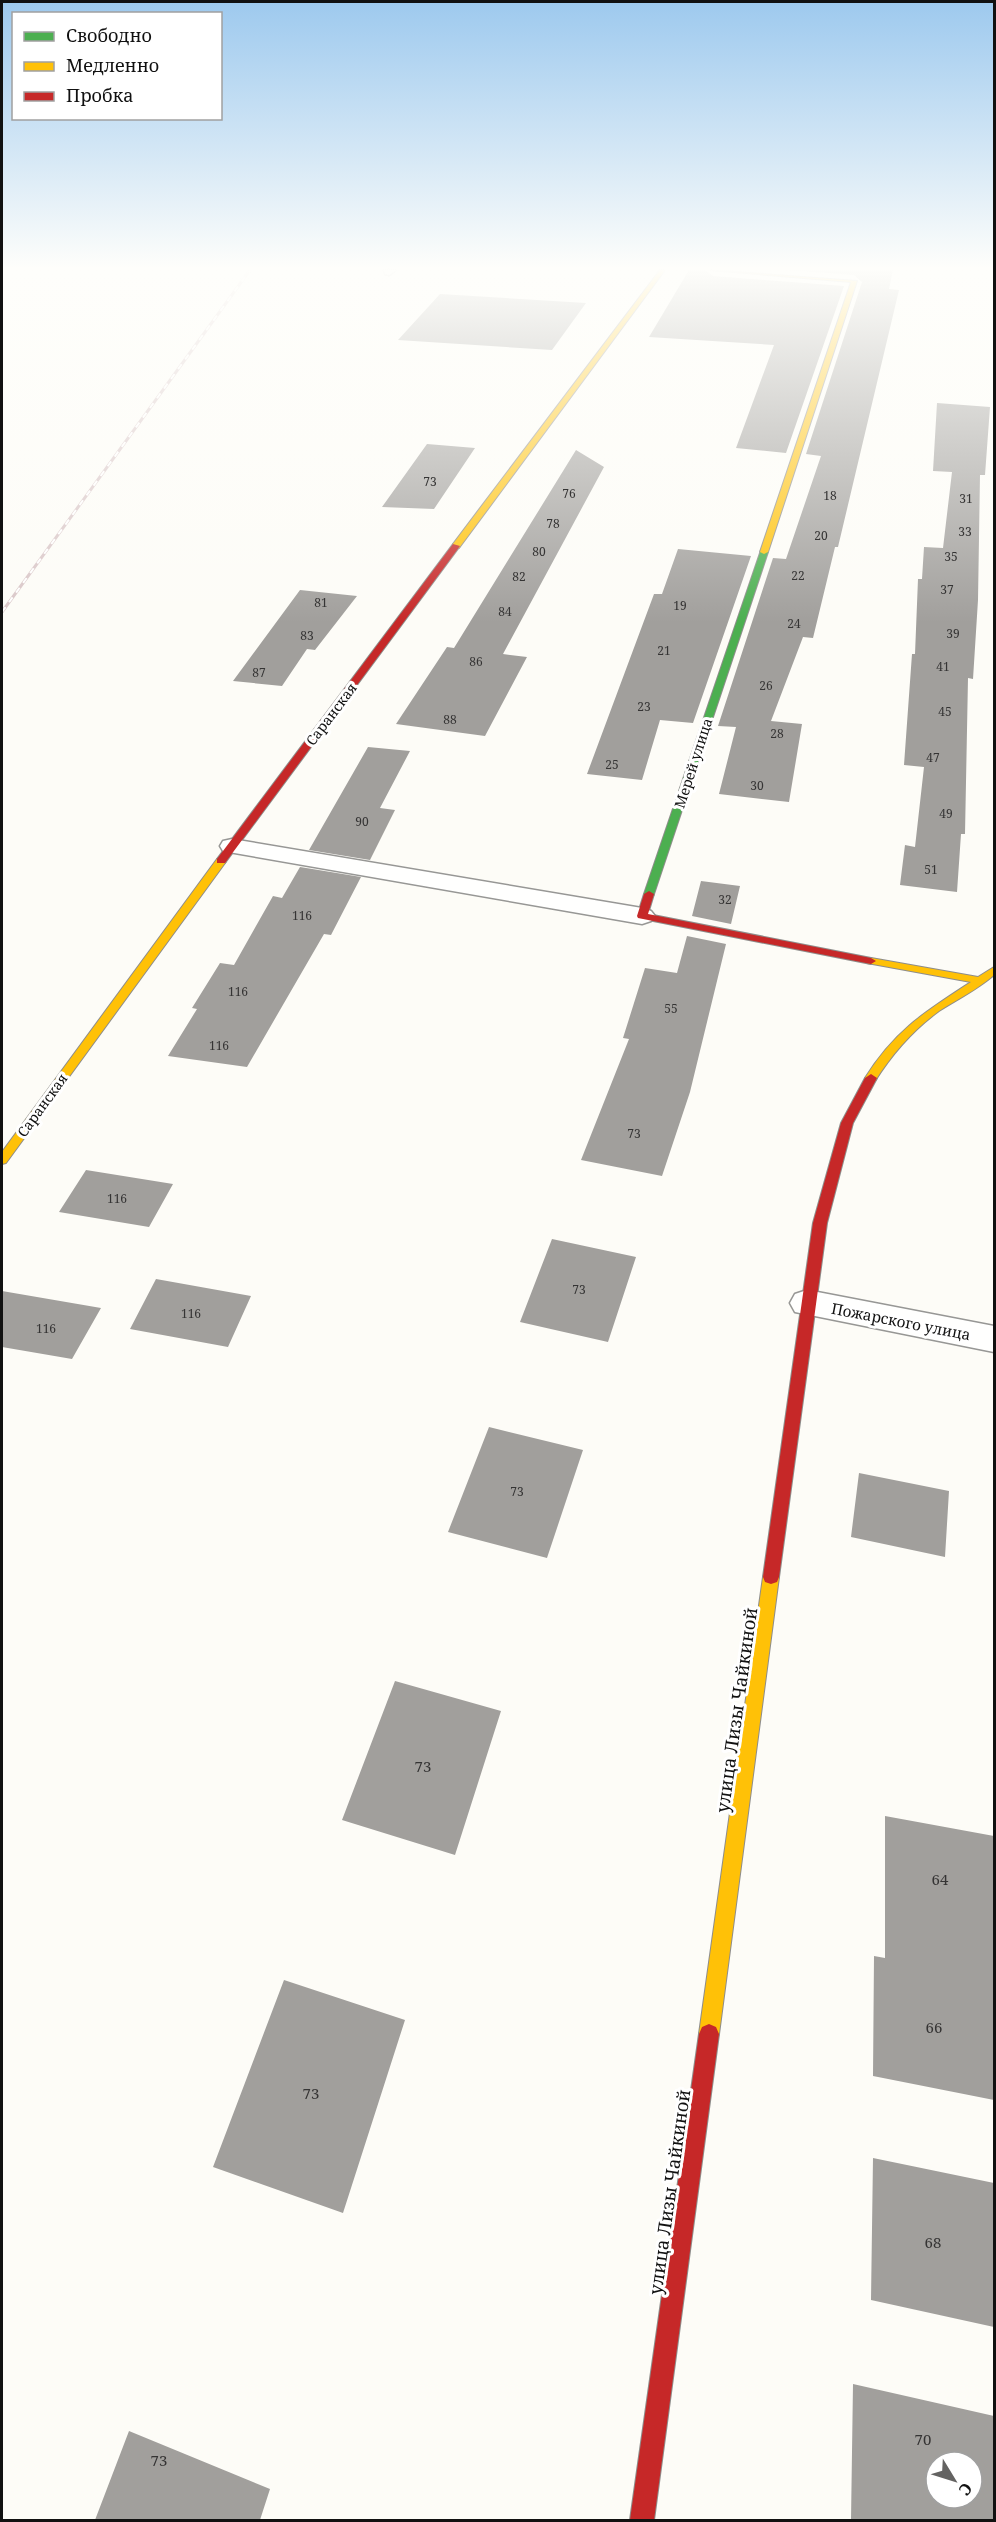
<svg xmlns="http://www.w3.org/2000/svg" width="996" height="2522" font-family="'Noto Serif',serif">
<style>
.building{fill:#a19f9c;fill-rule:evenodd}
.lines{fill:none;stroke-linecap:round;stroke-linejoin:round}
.street-casing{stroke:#979795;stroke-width:3}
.fast-casing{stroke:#8e8d8b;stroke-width:2}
.slow-casing{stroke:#8e8d8b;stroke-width:2}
.jam-casing{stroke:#8e8d8b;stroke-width:2}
.street{fill:#fffffe;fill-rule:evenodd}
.fast{fill:#4caf50;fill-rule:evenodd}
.slow{fill:#ffc107;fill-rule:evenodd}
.jam{fill:#c62828;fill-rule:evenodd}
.rail-casing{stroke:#d9c6c7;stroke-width:3}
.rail{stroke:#fff;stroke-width:2;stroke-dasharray:6;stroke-linecap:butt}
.labels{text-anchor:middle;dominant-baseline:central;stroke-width:6;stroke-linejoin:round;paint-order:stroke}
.number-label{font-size:12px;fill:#353434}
.far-street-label{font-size:14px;fill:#111;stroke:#fff}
.street-label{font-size:15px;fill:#111;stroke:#fff}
.near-number-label{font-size:15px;fill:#353434}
.near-street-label{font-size:18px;fill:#111;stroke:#fff}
</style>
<rect width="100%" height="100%" fill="#fdfcf7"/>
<path class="building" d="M689 270H705L713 276 844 286 786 453 736 448 774 345 649 337Z
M788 270H893L889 289 899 290 838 547H835L813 638 803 637 771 721 802 724 789 802 719 794 736 727 718 726 773 558 786 559 821 456 806 454 862 282 854 275Z
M440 294 586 303 552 350 398 340Z
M937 403 990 407 985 475H980L978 600 973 679 968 678 965 834H961L957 892 900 885 905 845 915 847 924 767 904 765 912 654H915L918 579H922L924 547 943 548 952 472 933 471Z
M427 444 475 448 434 509 382 507Z
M576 450 604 467 503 654 527 657 485 736 396 724 447 647 454 648Z
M678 549 751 556 693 723 660 720 642 780 587 774 654 594H662Z
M300 590 357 596 315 650 307 649 282 686 233 681Z
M368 747 410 751 380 808 395 810 370 860 309 850Z
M300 867 361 877 331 935 324 934 247 1067 168 1056 197 1009 192 1008 220 963 234 965 273 896 282 898Z
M701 881 740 886 731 924 692 916Z
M687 936 726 944 690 1092 662 1176 581 1160 629 1039 623 1038 645 968 677 973Z
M86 1170 173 1184 149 1227 59 1212Z
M552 1239 636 1257 608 1342 520 1322Z
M156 1279 251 1296 228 1347 130 1329Z
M2 1291 101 1308 72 1359 2 1347Z
M489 1427 583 1450 547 1558 448 1532Z
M859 1473 949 1491 945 1557 851 1537Z
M395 1681 501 1711 455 1855 342 1820Z
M885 1816 994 1836V2100L873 2076 874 1956 885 1958Z
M284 1980 405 2020 343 2213 213 2167Z
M873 2158 994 2183V2327L871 2300Z
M853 2384 994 2416V2520H851ZM936 2462H972V2498H936Z
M129 2431 270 2489 260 2520H95Z"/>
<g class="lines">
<g class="street-casing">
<path id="street" d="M384 270H396L389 275 385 274Z
M232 839 642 908 651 911 655 916 651 921 642 924 223 851 220 846 223 841Z
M807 1290 994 1326V1352L795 1312 790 1303 795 1294Z"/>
</g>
<g class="fast-casing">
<path id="fast" d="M761 550 768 552 654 894 653 896H645L644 894Z"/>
</g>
<g class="slow-casing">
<path id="slow" d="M660 270H665L459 548H453V544Z
M710 270 857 281 768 552 764 554 760 552 851 282Z
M221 858 226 861 225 863 6 1163 2 1164V1152L217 859Z
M871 958 978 977 994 967V975C978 989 958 999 939 1011 913 1030 892 1054 875 1081L871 1082 865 1078C895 1030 925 1012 971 982L867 963 866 961Z
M771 1570 777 1572 779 1577 719 2034 716 2041 709 2044 702 2041 699 2034 763 1577 765 1572Z"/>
</g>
<g class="jam-casing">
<path id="jam" d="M453 544 460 546 225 863H217V859Z
M649 891 654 894 648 914 871 958 876 961 871 964 638 918 637 916 644 894Z
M871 1074 877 1078 853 1123 827 1223 779 1577 777 1582 771 1584 765 1582 763 1577 813 1223 841 1123 865 1078Z
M709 2024 716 2027 719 2034 654 2520H630L699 2034 702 2027Z"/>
</g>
<use href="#street" class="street"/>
<use href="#fast" class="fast"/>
<use href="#slow" class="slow"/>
<use href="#jam" class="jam"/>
<g class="rail-casing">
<path id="rail" d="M2 612 250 270"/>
</g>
<use href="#rail" class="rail"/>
</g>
<linearGradient id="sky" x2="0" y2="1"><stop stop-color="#9dc9ee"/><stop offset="0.43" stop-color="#fefefb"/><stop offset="1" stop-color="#fefefb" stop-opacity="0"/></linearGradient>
<rect width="996" height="623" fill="url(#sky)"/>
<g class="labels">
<g class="number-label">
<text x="430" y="481">73</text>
<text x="569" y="493">76</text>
<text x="830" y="495">18</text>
<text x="966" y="498">31</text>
<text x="553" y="523">78</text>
<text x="965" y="531">33</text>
<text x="821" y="535">20</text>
<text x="539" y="551">80</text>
<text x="951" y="556">35</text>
<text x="798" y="575">22</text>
<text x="519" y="576">82</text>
<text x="947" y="589">37</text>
<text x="321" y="602">81</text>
<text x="680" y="605">19</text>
<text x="505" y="611">84</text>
<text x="794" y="623">24</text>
<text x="953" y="633">39</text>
<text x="307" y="635">83</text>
<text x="664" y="650">21</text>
<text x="476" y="661">86</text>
<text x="943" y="666">41</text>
<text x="259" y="672">87</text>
<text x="766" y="685">26</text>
<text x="644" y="706">23</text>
<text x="945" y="711">45</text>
<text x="450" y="719">88</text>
<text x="777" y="733">28</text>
<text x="933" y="757">47</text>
<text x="612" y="764">25</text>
<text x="757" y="785">30</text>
<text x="946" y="813">49</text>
<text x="362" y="821">90</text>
<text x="931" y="869">51</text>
<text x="725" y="899">32</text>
<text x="302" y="915">116</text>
<text x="238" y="991">116</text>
<text x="671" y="1008">55</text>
<text x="219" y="1045">116</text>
<text x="634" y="1133">73</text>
<text x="117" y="1198">116</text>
<text x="579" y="1289">73</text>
<text x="191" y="1313">116</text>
<text x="46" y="1328">116</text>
<text x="517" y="1491">73</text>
</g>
<g class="far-street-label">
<text transform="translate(331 714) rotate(-53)">Саранская</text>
<text transform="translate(693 763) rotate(-72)">Мерей улица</text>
<text transform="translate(42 1105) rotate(-54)">Саранская</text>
</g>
<g class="street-label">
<text transform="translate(901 1321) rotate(11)">Пожарского улица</text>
</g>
<g class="near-number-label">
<text x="423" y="1766">73</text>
<text x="940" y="1879">64</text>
<text x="934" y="2027">66</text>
<text x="311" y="2093">73</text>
<text x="933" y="2242">68</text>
<text x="923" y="2439">70</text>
<text x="159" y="2460">73</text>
</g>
<g class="near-street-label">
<text transform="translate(736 1710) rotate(-82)">улица Лизы Чайкиной</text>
<text transform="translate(669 2192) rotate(-82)">улица Лизы Чайкиной</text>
</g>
</g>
<rect width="996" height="2522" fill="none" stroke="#111111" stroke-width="6"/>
<rect x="12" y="12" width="210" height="108" fill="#ffffff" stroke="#a0a0a0" stroke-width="1.5"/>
<rect x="24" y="32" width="30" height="9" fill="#4caf50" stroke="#a0a0a0" stroke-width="1.5"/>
<text x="66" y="42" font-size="18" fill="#111111">Свободно</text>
<rect x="24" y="62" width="30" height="9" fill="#ffc107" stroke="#a0a0a0" stroke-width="1.5"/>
<text x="66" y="72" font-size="18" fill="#111111">Медленно</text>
<rect x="24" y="92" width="30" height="9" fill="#c62828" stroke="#a0a0a0" stroke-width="1.5"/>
<text x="66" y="102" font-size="18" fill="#111111">Пробка</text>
<g transform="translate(954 2480) rotate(128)"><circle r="28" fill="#ffffff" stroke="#a0a0a0" stroke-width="1.5"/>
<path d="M0-4.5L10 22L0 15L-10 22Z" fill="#646362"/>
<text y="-9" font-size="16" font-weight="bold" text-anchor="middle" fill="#111111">С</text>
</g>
</svg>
